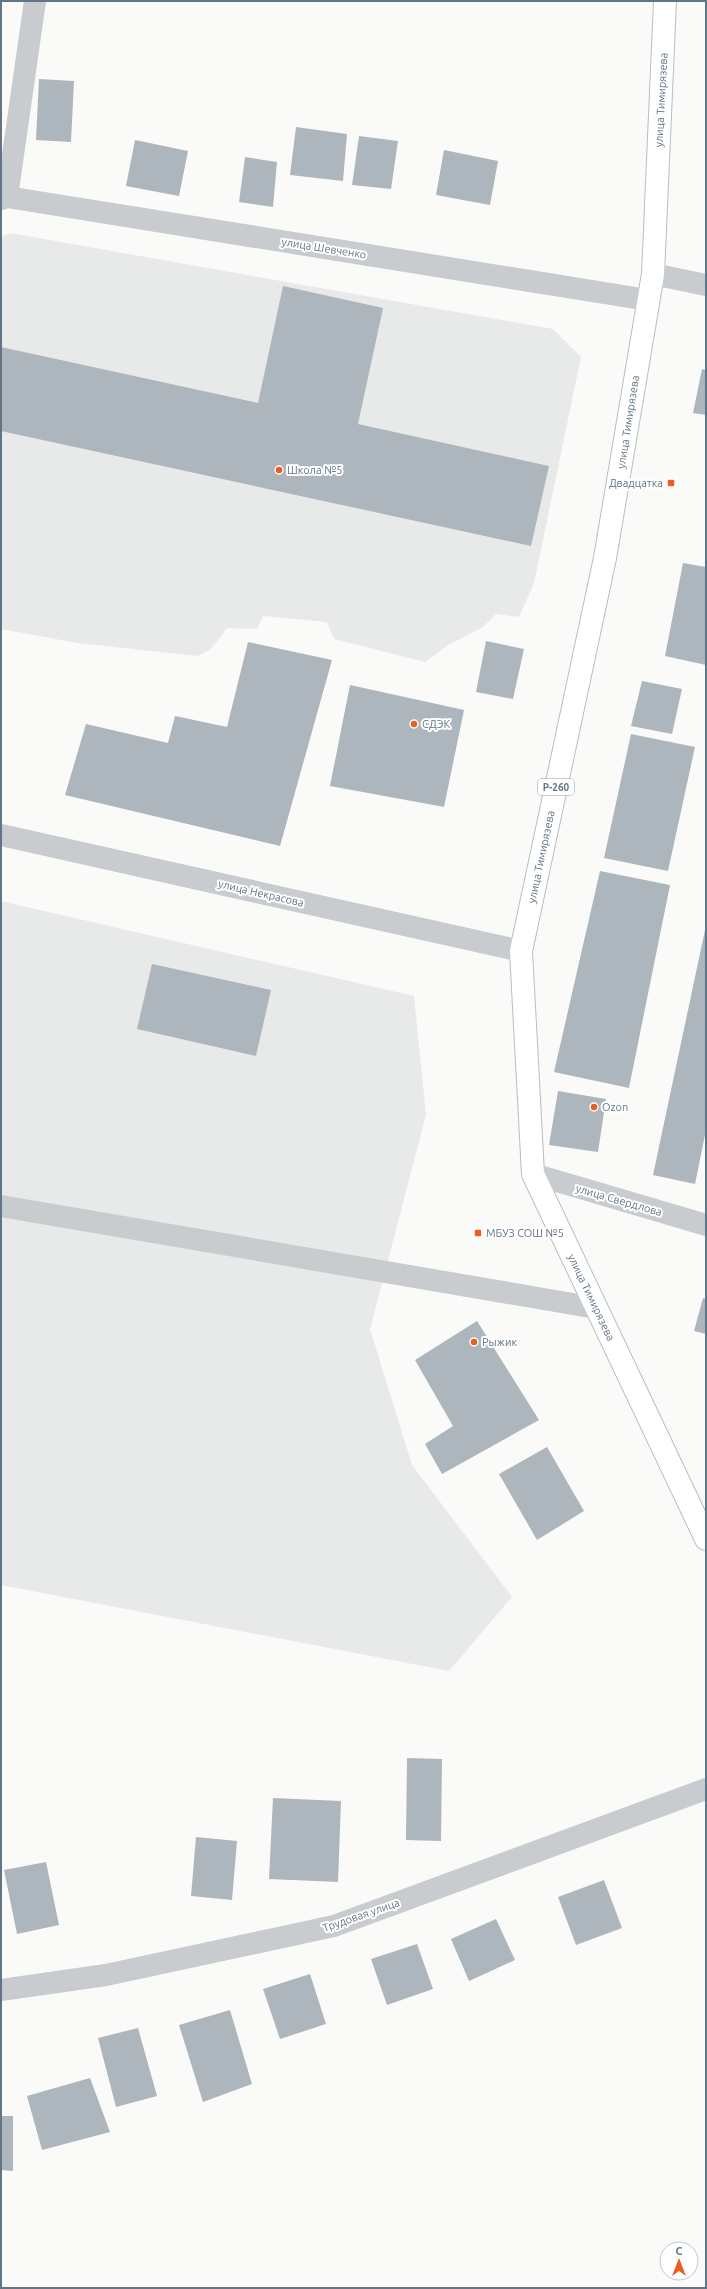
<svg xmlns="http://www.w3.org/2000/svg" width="707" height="2289" font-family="Ubuntu,sans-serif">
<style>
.built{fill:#e8e9e9}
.building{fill:#aeb6bd}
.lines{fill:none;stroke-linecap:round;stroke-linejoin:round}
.highway-casing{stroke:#babec1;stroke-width:24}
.minor{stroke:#c8cccf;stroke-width:22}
.highway{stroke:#fff;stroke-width:22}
.poi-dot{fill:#ec5d26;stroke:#fff;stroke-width:1.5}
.labels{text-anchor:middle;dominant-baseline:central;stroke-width:4;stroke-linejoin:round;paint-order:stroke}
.shield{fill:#fff;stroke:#929ea9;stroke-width:1}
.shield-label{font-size:10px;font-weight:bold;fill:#637484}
.street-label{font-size:11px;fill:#637484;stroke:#fff}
.poi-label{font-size:11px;fill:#637484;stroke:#fff;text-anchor:start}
</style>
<rect width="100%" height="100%" fill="#fafaf8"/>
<path class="built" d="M10 233 553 329 581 357 534 583 519 617 496 614 483 627 448 645 425 662 334 639 327 622 263 616 257 629 227 628 211 649 198 656 77 643 1 629V237Z
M1 901 414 996 426 1115 370 1329 412 1465 512 1597 449 1671 1 1585Z"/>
<path class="building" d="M39 79 74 81 71 142 36 140Z
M296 127 347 134 343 181 290 175Z
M359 136 398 141 391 189 352 185Z
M135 140 188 151 179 196 126 186Z
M444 150 498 161 490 205 436 195Z
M245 157 277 162 273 207 239 202Z
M283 286 383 308 358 424 549 466 531 546 1 431V347L258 403Z
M702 369 706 370V415L693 413Z
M683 563 706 567V665L665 656Z
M486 641 524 649 513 699 476 692Z
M248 642 332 660 280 846 65 795 86 724 168 743 175 716 227 727Z
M642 681 682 689 672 734 631 726Z
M350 685 464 710 444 807 330 786Z
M631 734 695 747 668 871 604 858Z
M600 871 670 885 629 1088 554 1072Z
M705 930 706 1130 695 1184 653 1175Z
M152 964 271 990 256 1056 137 1029Z
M558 1091 606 1099 598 1152 549 1145Z
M703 1298 706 1299V1334L694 1331Z
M477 1321 539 1420 442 1474 425 1444 453 1426 415 1360Z
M547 1447 584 1511 537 1540 499 1474Z
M407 1758 442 1759 441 1841 406 1840Z
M273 1798 341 1801 338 1882 269 1879Z
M196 1837 237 1841 232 1900 191 1896Z
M46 1862 59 1925 17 1934 4 1870Z
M604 1880 622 1928 576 1945 558 1897Z
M496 1919 515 1960 469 1981 451 1939Z
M417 1944 433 1989 387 2005 371 1959Z
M310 1974 326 2024 280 2039 263 1989Z
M230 2010 252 2084 203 2102 179 2025Z
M138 2028 157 2096 116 2107 98 2038Z
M90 2078 110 2132 42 2150 27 2096Z
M1 2116H13V2171L1 2170Z"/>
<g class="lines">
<g class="highway-casing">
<g id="highway">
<path id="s1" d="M665 1 653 274 605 558 521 951 533 1174 706 1539"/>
</g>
</g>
<path class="minor" d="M7 197 35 1
M1 199 7 197 648 300
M653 274 706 285
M1 835 521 951
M533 1174 706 1225
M1 1206 596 1308
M1 1990 106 1975 334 1926 706 1789"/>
<use href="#highway" class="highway"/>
</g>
<g class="poi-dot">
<circle cx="279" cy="470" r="4"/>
<rect x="667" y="479" width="8" height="8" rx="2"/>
<circle cx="414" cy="724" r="4"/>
<circle cx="594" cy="1107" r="4"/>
<rect x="474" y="1229" width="8" height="8" rx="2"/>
<circle cx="474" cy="1342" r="4"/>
</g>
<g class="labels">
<rect class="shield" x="538" y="779" width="36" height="16" rx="3"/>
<g class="shield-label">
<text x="556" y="787">Р-260</text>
</g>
<g class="street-label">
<text transform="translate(661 100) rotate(-87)">улица Тимирязева</text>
<text transform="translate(324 248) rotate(9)">улица Шевченко</text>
<text transform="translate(628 422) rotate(-81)">улица Тимирязева</text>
<text transform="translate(541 857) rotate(-78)">улица Тимирязева</text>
<text transform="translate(261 893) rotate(13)">улица Некрасова</text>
<text transform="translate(619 1200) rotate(16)">улица Свердлова</text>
<text stroke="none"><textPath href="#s1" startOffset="1323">улица Тимирязева</textPath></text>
<text transform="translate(361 1915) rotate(-19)">Трудовая улица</text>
</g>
<g class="poi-label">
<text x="287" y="470">Школа №5</text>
<text x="663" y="483" text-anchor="end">Двадцатка</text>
<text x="422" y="724">СДЭК</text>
<text x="602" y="1107">Ozon</text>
<text x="486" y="1233">МБУЗ СОШ №5</text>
<text x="482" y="1342">Рыжик</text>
</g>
</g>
<rect width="707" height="2289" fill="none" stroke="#637484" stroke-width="4"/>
<g transform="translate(679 2261)"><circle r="19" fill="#ffffff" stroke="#c1c7ce"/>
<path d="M0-3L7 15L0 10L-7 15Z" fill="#ec5d26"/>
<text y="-6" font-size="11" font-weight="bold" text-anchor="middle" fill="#637484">С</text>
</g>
</svg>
